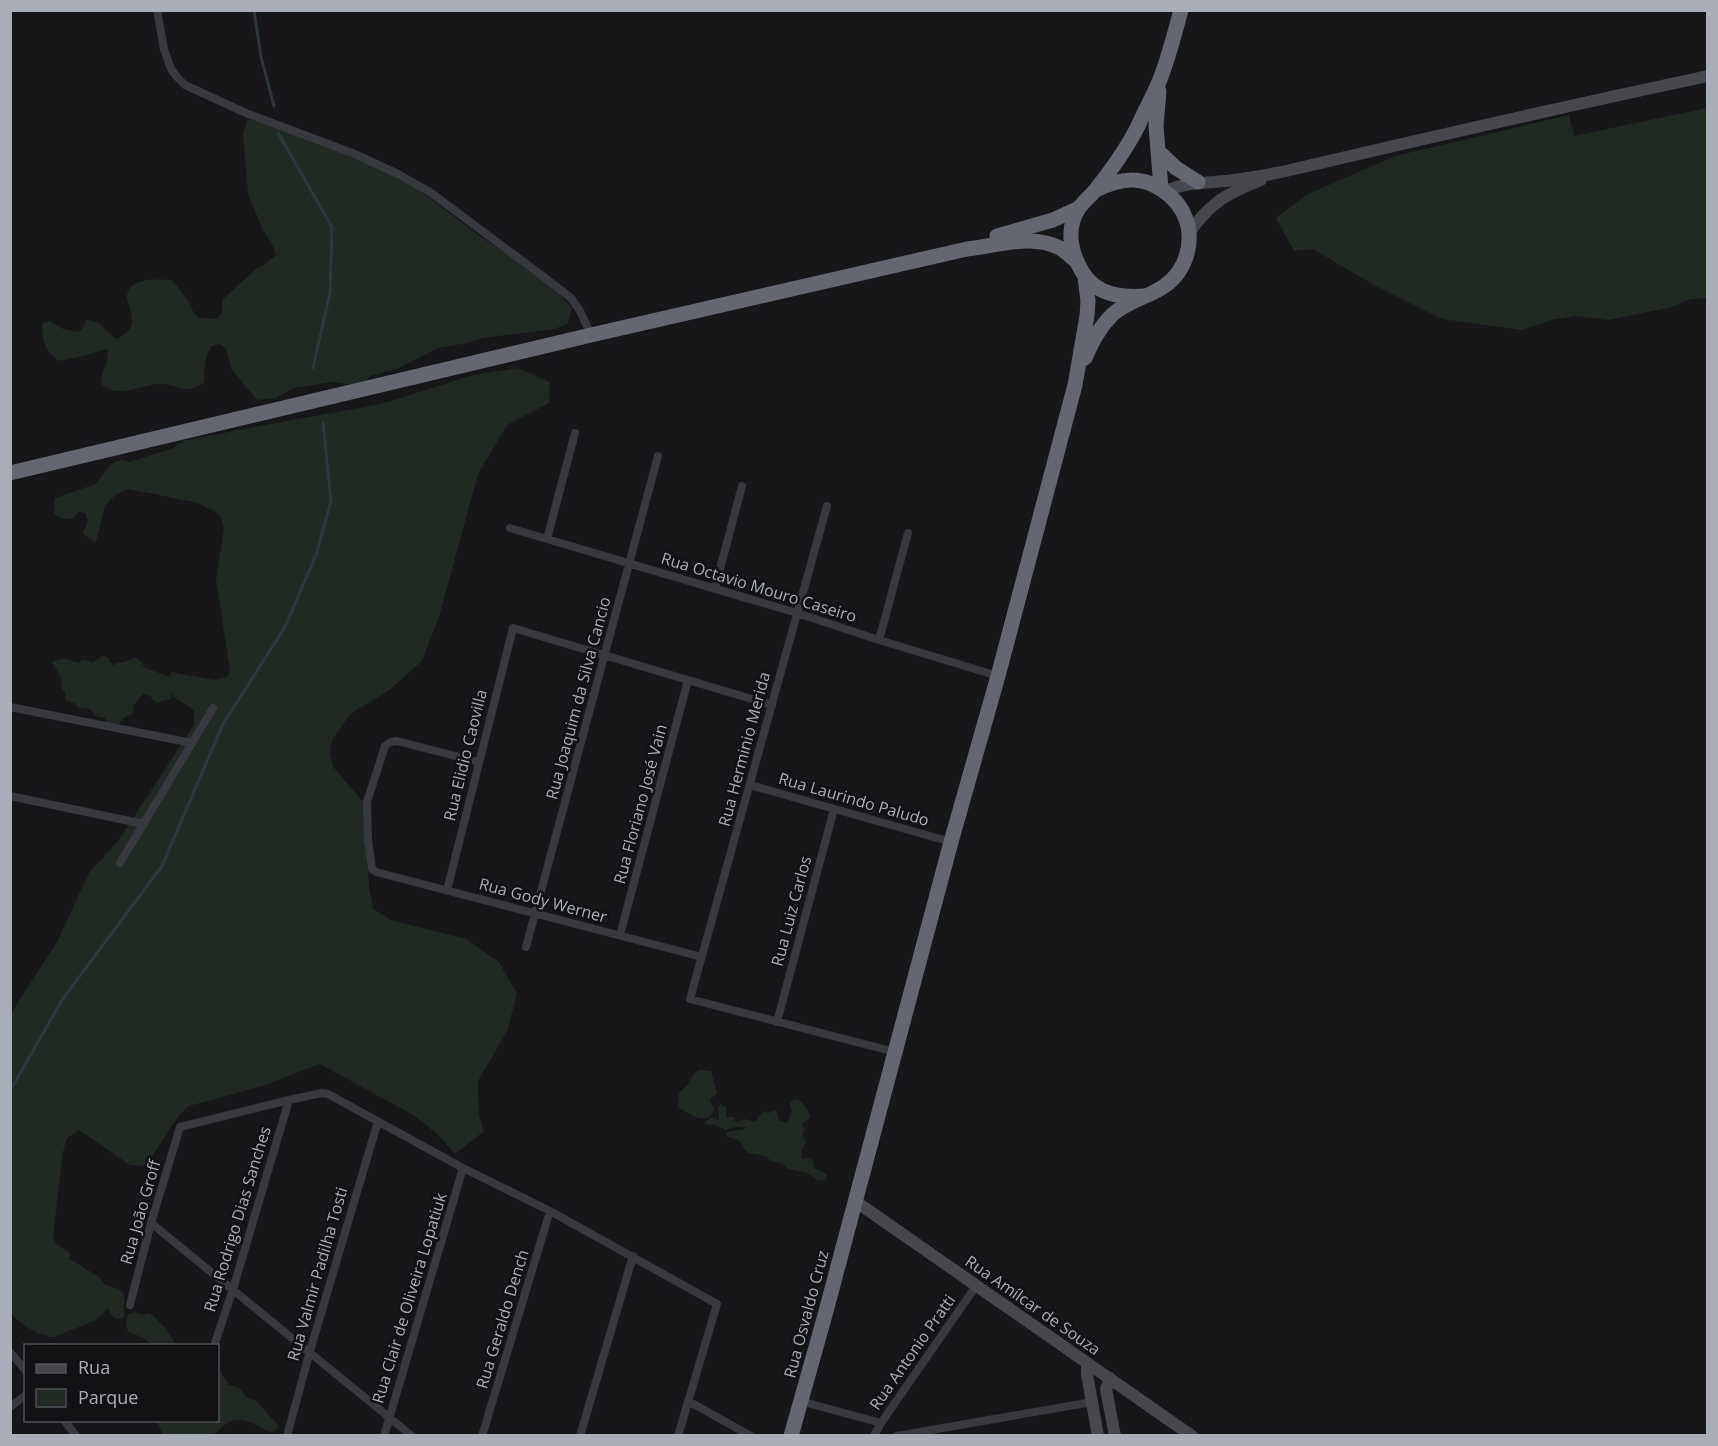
<svg xmlns="http://www.w3.org/2000/svg" width="1718" height="1446" font-family="'Open Sans',sans-serif">
<style>
.green{fill:#212923}
.lines{fill:none;stroke-linecap:round;stroke-linejoin:round}
.stream{stroke:#2d353d;stroke-width:3}
.street{stroke:#38393e;stroke-width:8}
.secondary{stroke:#46484e;stroke-width:12}
.highway{stroke:#64676f;stroke-width:15}
.labels{text-anchor:middle;dominant-baseline:central;stroke-width:5;stroke-linejoin:round;paint-order:stroke}
.street-label{font-size:16px;fill:#aaaeb9;stroke:#121214}
</style>
<rect width="100%" height="100%" fill="#171719"/>
<path class="green" d="M1707 108V298L1691 299 1672 307 1608 320 1576 316 1551 320 1522 330 1442 319 1374 285 1313 249 1294 251 1276 218 1306 195 1395 156 1569 115 1574 136Z
M248 119 262 121 366 161 418 189 481 237 527 267 552 287 572 308 568 323 555 329 482 338 467 343 438 348 399 368 371 376 360 386 333 382 293 388 276 398 257 400 231 369 226 348 219 344 212 346C204 356 204 369 204 382 189 395 180 386 164 384 144 382 120 401 101 384 100 370 111 363 107 349L83 356 59 361C44 349 42 342 42 323L50 321 63 329 79 332 84 326 86 320C107 322 103 332 117 339 120 337 126 333 129 330 136 319 128 308 127 297 127 277 159 279 172 280L187 299 194 313 200 318 216 319 221 314 223 299 256 269 263 266 276 255 274 248 262 228 248 194 243 133Z
M518 368 550 382 549 403 507 425 478 474 439 617 422 661 388 691 350 714 332 740 330 754 334 768 364 803 369 887 373 909 391 920 466 939 499 962 517 994 507 1031 478 1081 479 1116 484 1131 455 1154 438 1135 415 1116 320 1064 262 1086 189 1106 178 1116 146 1166 130 1165 79 1130 67 1138 63 1152 53 1236 56 1244 70 1253 71 1256 68 1258 99 1277 105 1285 119 1289 122 1292 124 1296V1317C115 1322 111 1316 108 1308L96 1320 54 1337 39 1334 25 1326 11 1314 10 1015 58 940 89 873 118 841 194 725V710L174 697 172 692 171 699 156 703 150 696 143 694 133 706C134 716 130 714 123 719 121 720 120 723 118 724L106 723 105 718 95 716C89 706 89 708 79 708L74 703 66 701 65 696 66 693 62 690 61 678 52 662 64 658 79 663 83 660 90 661 92 663 102 656 108 657 113 666 116 663C130 664 136 649 144 667L169 677 172 672 214 680 227 677 230 670 216 580 224 527 219 514 198 503 129 489 115 495 105 506 96 542 83 534 88 520 85 513 78 512 74 518C65 520 60 519 54 513L55 498 96 484 109 466 115 462 122 460 129 462 171 449 183 441 249 428 381 404 473 375Z
M700 1070 711 1071 717 1093 710 1100C711 1103 713 1106 714 1109 714 1113 712 1115 709 1117 699 1123 687 1112 678 1107L679 1093 689 1083 694 1073Z
M794 1099C804 1100 808 1109 810 1117L802 1124 805 1131 802 1134 806 1143 802 1150 801 1159 808 1158 813 1161 814 1168 825 1173 827 1175 825 1180H817L807 1173 788 1169 784 1164 771 1161 766 1156 749 1153 744 1149 740 1141 726 1136 727 1132 745 1129V1127H735L725 1130 717 1125 705 1124 706 1121 712 1117 717 1120 719 1119 718 1106 721 1104 727 1108 726 1117H733L736 1122 745 1119 755 1122 763 1111 769 1113 774 1110 777 1112 779 1120 787 1123 792 1112 790 1103Z
M136 1312 143 1315 150 1313 166 1329 176 1345H153L142 1337 128 1332 126 1324 128 1314Z
M218 1363 221 1372 229 1385 240 1388 246 1397 256 1401 279 1426 273 1432C261 1430 253 1421 242 1420 222 1419 221 1433 209 1436 198 1438 173 1436 161 1435L162 1433 157 1421 218 1420Z"/>
<g class="lines">
<path class="stream" d="M254 10 261 57 274 106
M278 133 332 227 330 293 313 368
M10 1091 62 1000 162 866 223 724 285 627 316 555 331 501 323 423"/>
<path class="street" d="M157 10 164 49 171 69 177 77 185 85 246 113 355 154 398 174 430 192 540 274 571 298 580 311 591 335
M827 506 690 999 895 1052
M510 528 797 613 879 640 998 676
M547 539 575 433
M715 588 742 486
M879 640 908 533
M10 707 192 743
M479 762 397 741 391 742 385 746 367 802 368 840 372 869 376 872 702 957
M750 785 951 842
M10 796 144 824
M120 863 213 708
M447 890 513 628 772 705
M620 935 688 680
M526 947 658 456
M777 1022 834 809
M151 1223 412 1436
M130 1305 151 1223 180 1127 289 1100 322 1093 328 1094 463 1168 550 1211 717 1304 678 1436
M214 1346 233 1289 289 1100
M10 1352 26 1371
M688 1401 751 1436
M800 1401 881 1423
M10 1407 26 1395
M64 1420 76 1436
M287 1436 310 1351 378 1121
M384 1436 463 1168
M482 1436 550 1211
M580 1436 633 1256
M874 1436 881 1423 976 1286
M897 1436 1092 1402"/>
<path class="secondary" d="M1165 191C1182 184 1196 183 1214 182 1237 180 1262 176 1286 171 1426 138 1567 106 1708 76
M1189 233C1211 202 1226 194 1261 180
M855 1201 1192 1436
M1087 1363V1374L1098 1436
M1110 1378 1106 1389 1115 1436"/>
<path class="highway" d="M1159 91 1156 126 1161 188
M1159 152 1176 168 1198 182
M997 236 1053 220 1079 208
M1144 296C1121 298 1096 294 1083 273 1071 254 1065 229 1079 208 1084 201 1092 195 1097 188 1112 169 1127 148 1138 126 1145 110 1155 93 1161 77 1169 55 1175 33 1181 10
M1085 358C1092 342 1099 328 1112 315 1125 303 1141 299 1156 291 1181 279 1193 252 1188 226 1183 205 1168 191 1149 183 1131 176 1112 182 1096 190
M10 473 591 335 967 249C997 246 1031 233 1060 248 1065 251 1070 256 1075 260
M791 1436 825 1315 951 842 998 676 1075 385 1087 316 1088 301 1085 277"/>
</g>
<g class="labels">
<g class="street-label">
<text transform="translate(759 587) rotate(17)">Rua Octavio Mouro Caseiro</text>
<text transform="translate(578 698) rotate(-75)">Rua Joaquim da Silva Cancio</text>
<text transform="translate(744 749) rotate(-75)">Rua Herminio Merida</text>
<text transform="translate(465 755) rotate(-76)">Rua Elidio Caovilla</text>
<text transform="translate(854 799) rotate(16)">Rua Laurindo Paludo</text>
<text transform="translate(640 804) rotate(-75)">Rua Floriano José Vain</text>
<text transform="translate(543 900) rotate(15)">Rua Gody Werner</text>
<text transform="translate(791 911) rotate(-75)">Rua Luiz Carlos</text>
<text transform="translate(140 1212) rotate(-74)">Rua João Groff</text>
<text transform="translate(237 1219) rotate(-73)">Rua Rodrigo Dias Sanches</text>
<text transform="translate(317 1274) rotate(-74)">Rua Valmir Padilha Tosti</text>
<text transform="translate(409 1298) rotate(-73)">Rua Clair de Oliveira Lopatiuk</text>
<text transform="translate(1033 1305) rotate(35)">Rua Amílcar de Souza</text>
<text transform="translate(806 1314) rotate(-75)">Rua Osvaldo Cruz</text>
<text transform="translate(502 1319) rotate(-73)">Rua Geraldo Dench</text>
<text transform="translate(912 1352) rotate(-55)">Rua Antonio Pratti</text>
</g>
</g>
<rect width="1718" height="1446" fill="none" stroke="#aaaeb9" stroke-width="24"/>
<rect x="24" y="1344" width="195" height="78" fill="#121214" stroke="#4f5056" stroke-width="1.5"/>
<rect x="36" y="1364" width="30" height="9" fill="#46484e" stroke="#4f5056" stroke-width="1.5"/>
<text x="78" y="1374" font-size="18" fill="#aaaeb9">Rua</text>
<rect x="36" y="1389" width="30" height="18" fill="#212923" stroke="#4f5056" stroke-width="1.5"/>
<text x="78" y="1404" font-size="18" fill="#aaaeb9">Parque</text>
</svg>
